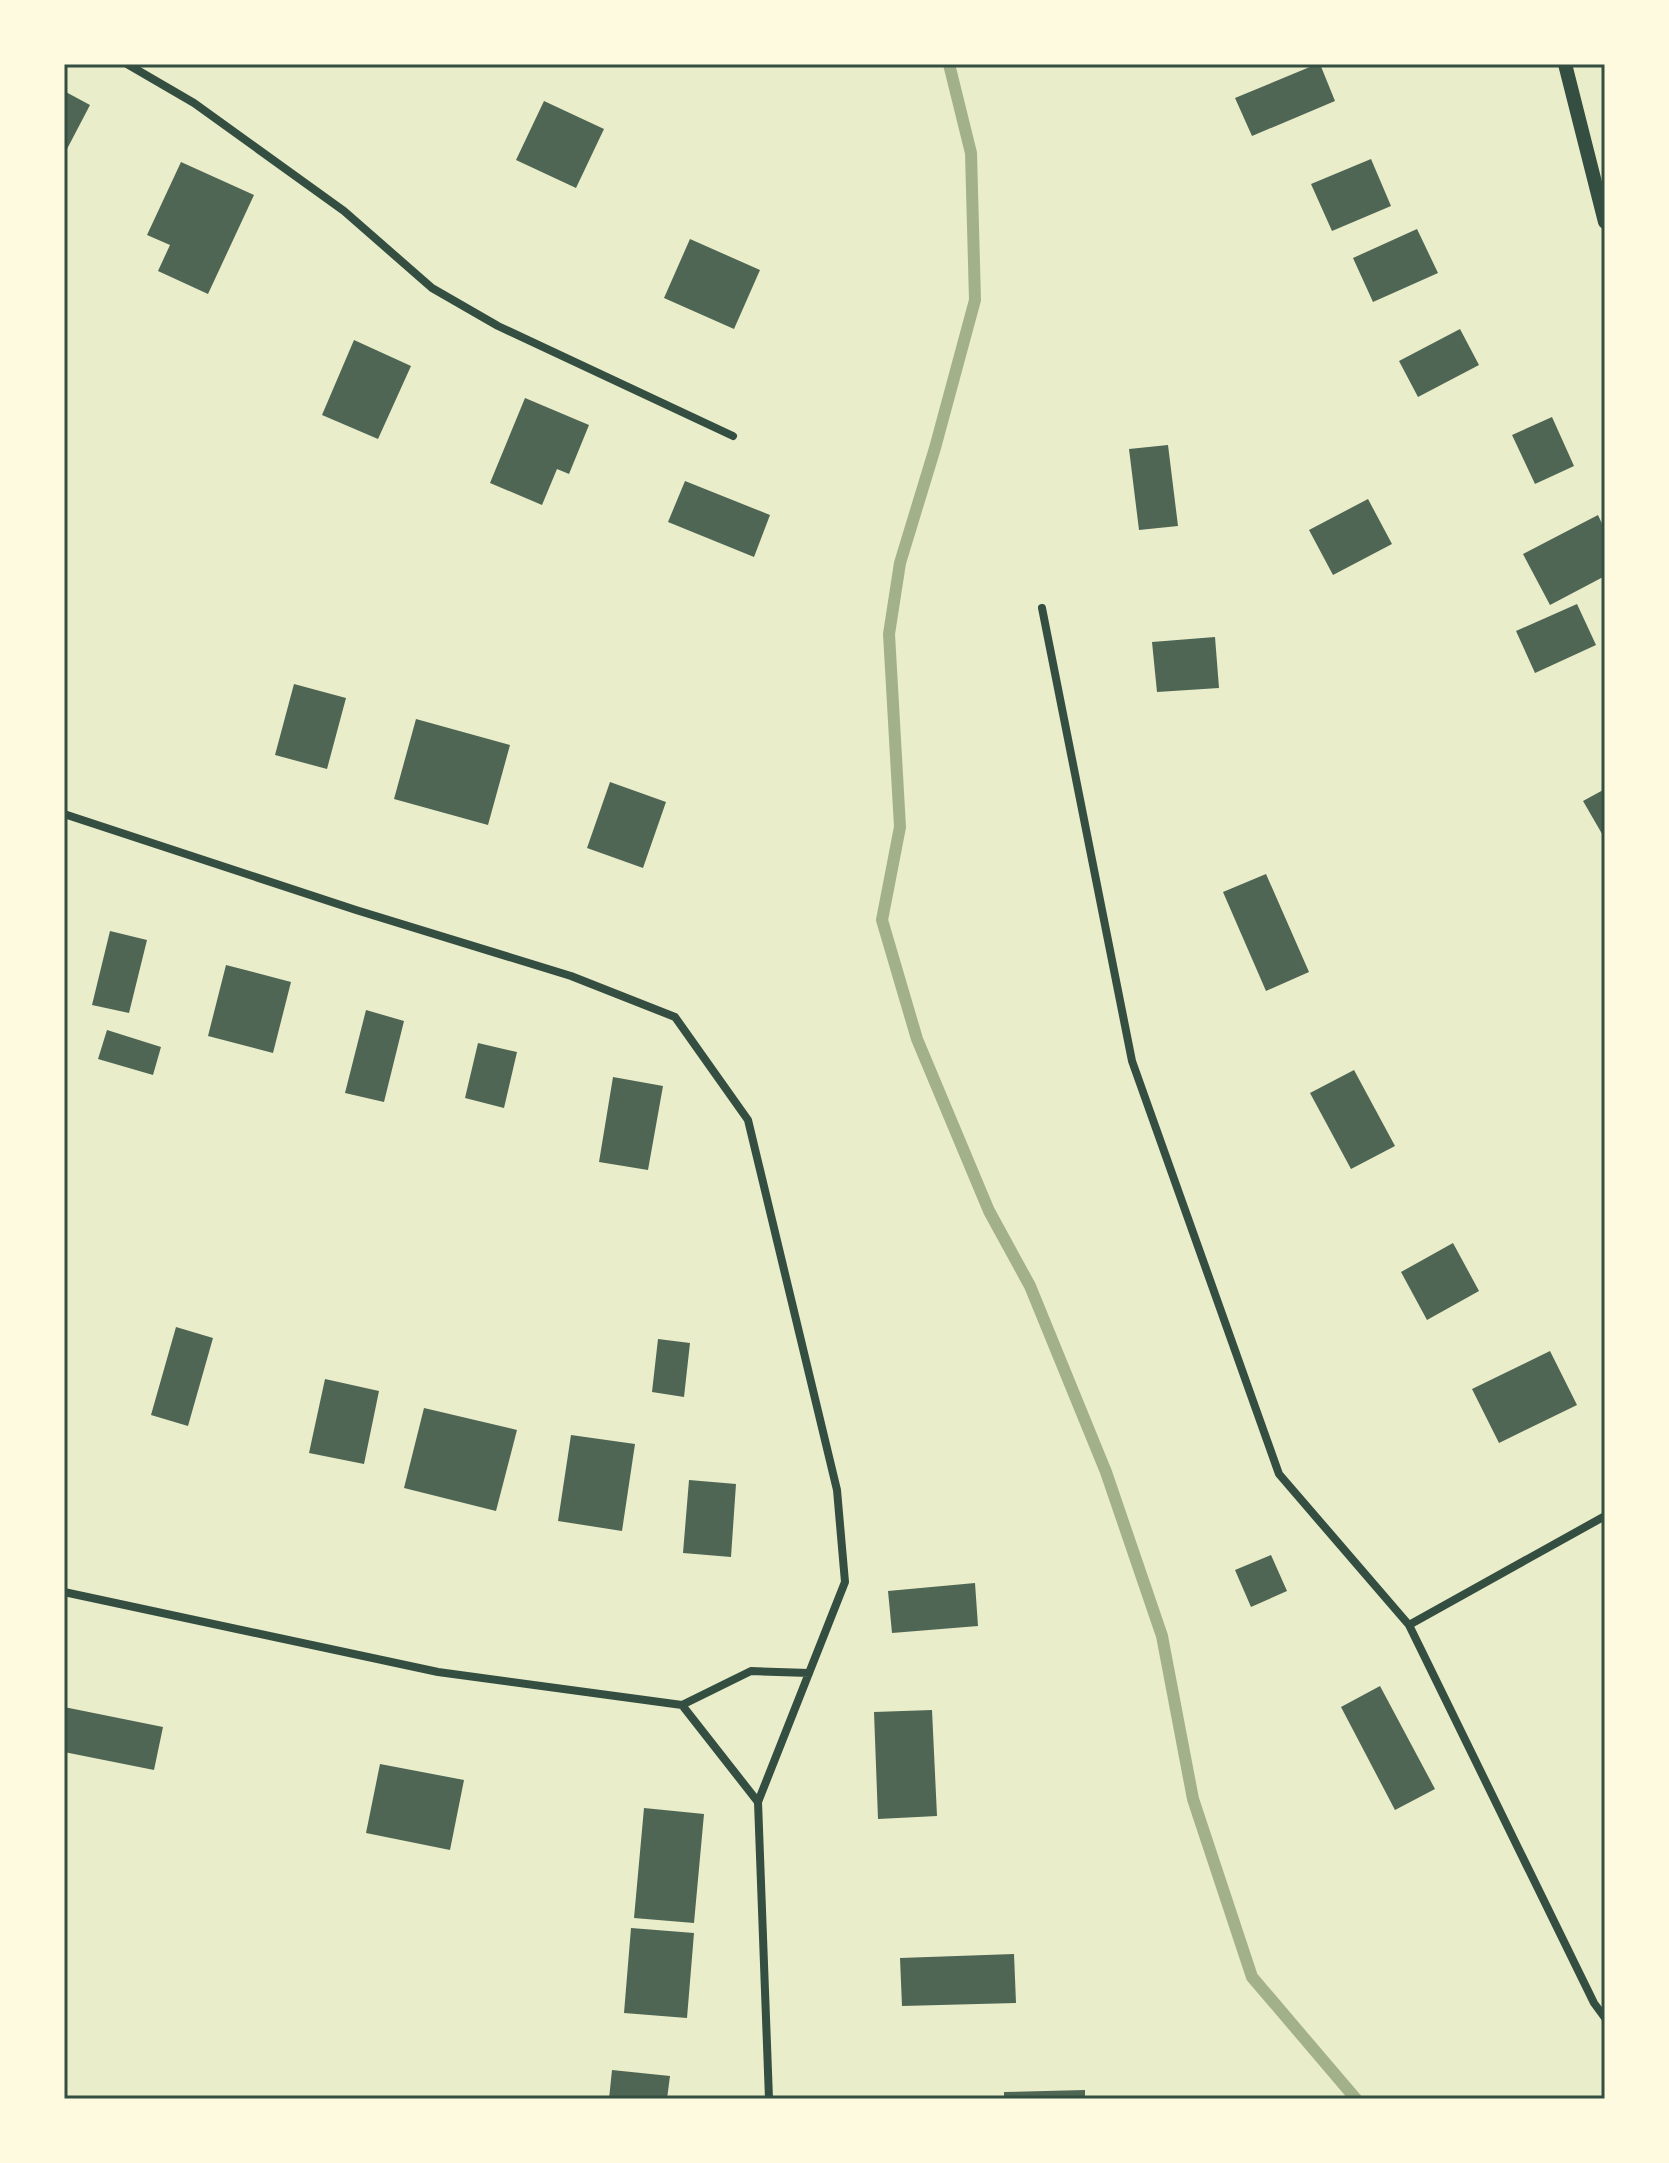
<svg xmlns="http://www.w3.org/2000/svg" width="1669" height="2163" font-family="Inter,sans-serif">
<style>
.lines{fill:none;stroke-linecap:round;stroke-linejoin:round}
.stream{stroke:#a3b18a;stroke-width:12}
.building{fill:#4f6655}
.minor{stroke:#344e41;stroke-width:8}
.tertiary{stroke:#344e41;stroke-width:14}
.neatline{fill:none;stroke:#344e41;stroke-width:3}
</style>
<rect width="100%" height="100%" fill="#e9edc9"/>
<g class="lines">
<path class="stream" d="M949 64 971 153 975 300 935 448 900 563 889 634 900 827 882 920 917 1039 989 1211 1030 1286 1106 1472 1162 1636 1193 1799 1252 1977 1356 2099"/>
</g>
<path class="building" d="M1317 64H1320L1335 101 1252 136 1235 98Z
M64 91 90 105 67 149 64 148Z
M544 101 604 129 576 188 516 160Z
M1371 159 1391 206 1332 231 1311 184Z
M181 162 254 195 208 294 158 271 170 245 147 235Z
M1417 229 1438 273 1373 302 1353 258Z
M690 239 760 270 734 329 664 298Z
M1460 329 1479 365 1418 397 1399 361Z
M354 340 411 366 378 439 322 415Z
M525 398 589 425 569 474 557 469 542 505 490 483Z
M1552 417 1574 466 1535 484 1512 435Z
M1168 445 1178 526 1139 530 1129 449Z
M685 481 770 515 754 557 668 522Z
M1368 499 1392 544 1333 575 1309 530Z
M1598 515 1605 530V576L1550 605 1523 554Z
M1577 604 1596 645 1535 673 1516 631Z
M1215 637 1219 688 1157 692 1152 642Z
M294 684 346 698 327 769 275 755Z
M416 719 510 745 488 825 394 799Z
M610 782 666 802 643 868 587 848Z
M1605 789V839L1583 801Z
M1266 874 1309 972 1266 991 1223 892Z
M110 931 147 940 129 1013 92 1005Z
M226 965 291 982 273 1053 208 1036Z
M366 1010 404 1021 384 1102 345 1093Z
M107 1030 161 1047 153 1075 98 1059Z
M478 1043 517 1052 504 1108 465 1098Z
M1354 1070 1395 1146 1351 1169 1310 1093Z
M613 1077 663 1086 648 1170 599 1162Z
M1453 1243 1479 1291 1427 1320 1401 1272Z
M176 1327 213 1338 188 1426 151 1415Z
M658 1339 690 1343 684 1397 652 1392Z
M1550 1351 1577 1405 1499 1443 1472 1389Z
M325 1379 379 1391 364 1464 309 1453Z
M424 1408 517 1430 496 1511 404 1488Z
M571 1435 635 1444 622 1531 558 1521Z
M689 1480 736 1484 731 1557 683 1553Z
M1271 1555 1287 1591 1251 1607 1235 1570Z
M975 1583 978 1626 892 1633 888 1591Z
M1380 1686 1435 1789 1395 1810 1341 1707Z
M64 1707 163 1727 154 1770 64 1752Z
M932 1710 937 1816 878 1819 874 1712Z
M380 1764 464 1780 450 1850 366 1833Z
M644 1808 704 1814 694 1923 634 1918Z
M631 1928 694 1933 687 2018 624 2013Z
M1014 1954 1016 2003 902 2006 900 1958Z
M612 2070 670 2076 667 2099H609Z
M1085 2090V2099H1004V2092Z"/>
<g class="lines">
<path class="minor" d="M127 64 194 103 344 211 432 288 498 326 733 436
M1042 608 1132 1061 1279 1474 1409 1625 1594 2003 1605 2018
M64 814 356 910 571 976 675 1017 748 1120 837 1490 845 1582 758 1802
M64 1592 438 1672 682 1705 758 1802 769 2099
M1409 1625 1605 1516
M682 1705 751 1671 809 1673"/>
<path class="tertiary" d="M1565 64 1605 222"/>
</g>
<rect width="1669" height="2163" fill="none" stroke="#fefae0" stroke-width="132"/>
<rect x="66" y="66" width="1537" height="2031" class="neatline"/>
</svg>
